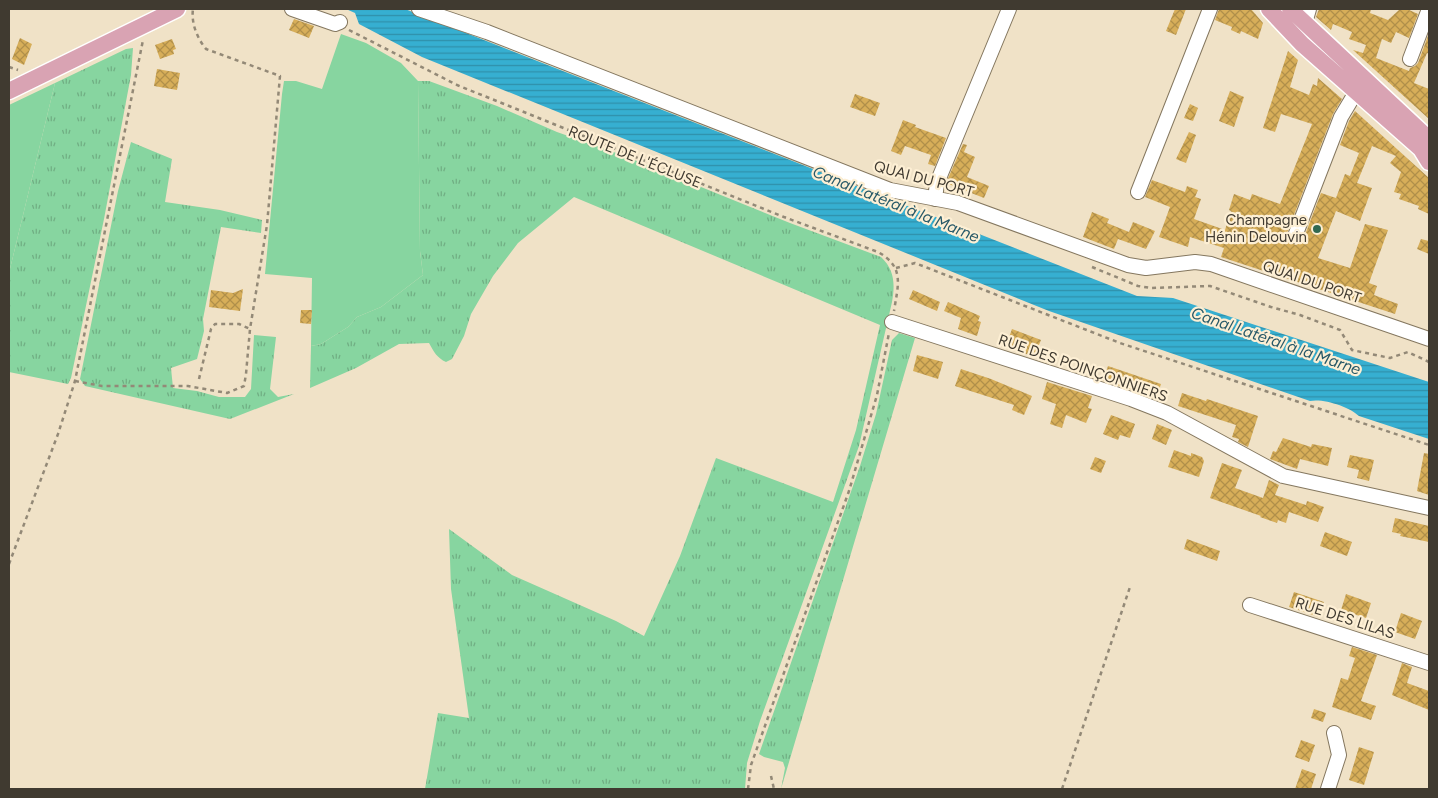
<svg xmlns="http://www.w3.org/2000/svg" width="1438" height="798" font-family="Figtree,sans-serif">
<style>
.grass{fill:url(#grass-tufts)}
.garden{fill:#87d5a0}
.water{fill:url(#water-rules)}
.building{fill:url(#building-cross-hatch)}
.lines{fill:none;stroke-linecap:round;stroke-linejoin:round}
.minor-casing{stroke:#84775f;stroke-width:16}
.major-casing{stroke:#fff;stroke-width:19}
.path{stroke:#938977;stroke-width:2.5;stroke-dasharray:4 4;stroke-linecap:butt}
.minor{stroke:#fff;stroke-width:14}
.major{stroke:#d9a3b3;stroke-width:16}
.poi-dot{fill:#316951;stroke:#fdefd4;stroke-width:2}
.labels{text-anchor:middle;dominant-baseline:central;stroke-width:4.5;stroke-linejoin:round;paint-order:stroke}
.street-label{font-size:15px;fill:#403a30;stroke:#fdefd4}
.poi-label{font-size:15px;fill:#403a30;stroke:#fdefd4;text-anchor:end}
.water-label{font-size:16px;font-style:italic;fill:#285968;stroke:#fdefd4}
</style>
<defs>
<pattern id="grass-tufts" width="24" height="20" patternUnits="userSpaceOnUse" patternTransform="scale(1.25)"><rect width="24" height="20" fill="#87d5a0"/><path d="M3 7l-1-3M5 7V3M7 7l1-3M15 17l-1-3M17 17v-4M19 17l1-3" fill="none" stroke="#70ae83"/></pattern>
<pattern id="water-rules" width="6" height="5" patternUnits="userSpaceOnUse" patternTransform="scale(1.25)"><rect width="6" height="5" fill="#36afd1"/><path d="M0 2.5h6" fill="none" stroke="#2f8faa"/></pattern>
<pattern id="building-cross-hatch" width="8" height="8" patternUnits="userSpaceOnUse" patternTransform="scale(1.25)"><rect width="8" height="8" fill="#d7ae59"/><path d="M0 0l8 8M0 8l8-8" fill="none" stroke="#b08f4a"/></pattern>
</defs>
<rect width="100%" height="100%" fill="#f0e2c7"/>
<path class="grass" d="M133 48 131 75 104 219 71 378 68 384 9 372V273L55 83 126 49Z
M418 81H429L497 106 557 132 622 155 790 223 881 257C895 270 895 285 892 302L859 446 760 721 747 763 745 789H425L438 713 469 718 451 589 449 529 512 575 616 621 644 636 680 556 716 458 833 502 856 430 880 325 574 197 518 243 493 276 471 314 464 336 452 359 446 362C437 358 434 352 429 343L399 344 356 368 310 388 311 346 321 344 348 327 357 317 381 307 423 275 420 251Z
M131 142 172 159 165 202 220 210 262 220 261 233 221 227 203 319 204 331 197 359 171 368 173 388 197 391 219 397H245L251 389 254 335 276 337 270 389 278 397 294 394 230 419 85 386 80 379 118 191Z
M899 333 915 338 781 789 785 768 783 762 764 757 759 754 860 466 876 414 892 340Z"/>
<path class="garden" d="M341 34 366 43 401 63 418 81 420 251 423 275 381 307 357 317 348 327 321 344 311 346 312 278 265 274 282 94 284 81H296L322 89Z
M55 83 9 273V105Z"/>
<path class="water" d="M346 9H405L1137 296 1173 298 1429 382V439L1359 416C1350 407 1323 398 1310 401L1049 311 422 57 359 24 355 13Z"/>
<path class="building" d="M1175 9H1186L1176 35 1166 31Z
M1219 9H1251L1263 23 1258 39 1241 31 1240 34 1231 30 1232 27 1215 20Z
M1319 9H1371L1370 13 1388 20 1400 9H1407L1418 14 1409 38 1396 32 1391 43 1382 39 1376 58 1409 71 1410 68 1415 66 1418 63 1429 33V54L1427 53 1414 83 1429 89V119L1353 50 1363 53 1366 45 1349 39 1352 32 1333 24 1331 30 1316 17Z
M294 19 314 26 309 38 289 30Z
M20 38 32 44 24 65 12 59Z
M172 39 176 49 173 50 174 54 160 59 155 45Z
M1288 51 1298 60 1290 87 1309 95 1313 84 1317 86 1318 78 1342 99 1333 114 1287 233 1286 238 1289 242 1296 245 1303 240 1321 193 1336 198 1345 174 1350 176 1359 153 1340 145 1349 121 1355 111 1429 178V214L1418 209 1419 206 1399 199 1401 194 1394 192 1401 172 1390 163 1396 156 1372 146 1357 183 1372 188 1360 221 1336 211 1318 258 1350 268 1365 224 1388 230 1369 283 1377 286 1374 295 1398 304 1395 314 1221 257 1224 248 1190 237 1188 247 1159 237 1170 207 1145 197 1152 180 1185 192 1187 186 1198 190 1195 197 1201 199 1194 219 1225 230 1231 211 1229 210 1234 194 1250 200 1252 194 1280 204 1312 124 1281 114 1275 132 1263 128Z
M157 69 180 73 177 90 154 86Z
M1230 91 1244 97 1234 127 1219 121Z
M855 94 880 103 875 116 850 107Z
M1190 104 1198 108 1193 121 1184 118Z
M903 120 916 125 915 127 946 138 935 166 928 164 931 155 905 146 901 155 891 151Z
M1189 132 1196 135 1186 163 1176 159Z
M963 144 967 145 964 152 975 157 967 177 989 186 984 198 946 183Z
M1092 212 1109 219 1107 223 1129 232 1133 222 1155 231 1146 249 1118 239 1114 249 1083 237Z
M1421 239 1429 241V254L1417 249Z
M243 289 240 311 209 307 211 290 233 293Z
M913 290 940 302 937 311 909 299Z
M948 302 980 316 978 321 981 322 977 336 958 329 961 318 944 311Z
M301 310H312L311 324 300 323Z
M1012 329 1041 340 1034 357 1006 346Z
M917 355 943 362 938 379 913 371Z
M1108 366 1161 384 1156 399 1146 395V394L1103 381Z
M961 369 991 379 1032 396 1024 415 1012 410 1014 405 955 386Z
M1047 382 1092 396 1088 408 1092 409 1086 423 1066 415 1062 428 1050 424 1056 404 1042 399Z
M1182 393 1206 401 1207 399 1258 416 1248 447 1238 442 1239 439 1232 437 1236 425 1178 406Z
M1111 415 1135 424 1130 438 1120 435 1118 440 1103 434Z
M1157 424 1172 430 1166 445 1152 439Z
M1283 438 1311 447 1312 444 1332 448 1328 466 1300 459 1297 469 1270 459 1273 451 1276 452Z
M1174 450 1191 456V453L1202 457 1204 461 1199 477 1168 467Z
M1424 453 1429 454V495L1417 491Z
M1350 455 1374 460 1369 481 1357 478 1359 470 1347 467Z
M1095 457 1106 461 1101 473 1090 469Z
M1222 463 1242 470 1235 488 1263 498 1269 480 1279 485 1275 495 1306 505 1307 501 1324 507 1318 522 1289 512 1286 523 1278 520 1277 523 1260 517 1261 516 1210 498Z
M1395 518 1429 526V542L1400 536 1401 534 1392 532Z
M1325 532 1352 542 1347 556 1320 546Z
M1187 539 1220 551 1217 561 1184 549Z
M1294 592 1324 602 1319 617 1289 607Z
M1346 594 1371 603 1366 618 1341 610Z
M1401 613 1422 621 1415 639 1395 632Z
M1352 647 1377 655 1361 701 1376 706 1371 720 1332 707 1341 678 1348 680 1355 658 1349 656Z
M1402 663 1412 667 1407 683 1429 691V710L1392 695Z
M1314 709 1326 713 1323 722 1311 718Z
M1301 740 1315 745 1309 762 1295 757Z
M1359 747 1374 752 1364 785 1349 780Z
M1302 769 1316 774 1311 789H1295Z"/>
<g class="lines">
<g class="minor-casing">
<path id="minor" d="M292 9 335 24 340 22
M419 9 487 32 890 190 958 203 1128 265 1146 268 1195 262 1211 264 1429 339
M1305 23 1309 9
M1410 59 1429 9
M1138 192 1210 9
M935 199 937 183 1009 9
M1295 236 1341 117 1356 92
M892 322 1131 399 1167 413 1283 476 1429 508
M1250 605 1429 663
M1328 789 1339 755 1334 733"/>
</g>
<g class="major-casing">
<path id="major" d="M1269 9 1302 44 1421 149 1429 162
M1290 9 1429 139
M9 91 177 9"/>
</g>
<path class="path" d="M349 30 457 85 784 217 878 252C905 267 898 285 894 311
M9 67 18 70
M1092 267 1138 286 1151 288 1210 286 1271 307 1300 315 1340 330 1352 350 1390 358 1408 352 1429 362
M896 268 915 263 1120 343 1429 445
M199 379 211 329 215 324H239L250 329
M75 381 102 386H188L227 393 244 386 246 374 250 329 267 225 280 76 206 49C197 38 191 23 193 9
M9 564 58 434 75 381 143 40
M771 776 774 789
M748 789 751 765 849 491 877 395 889 333
M1062 789 1130 587"/>
<use href="#minor" class="minor"/>
<use href="#major" class="major"/>
</g>
<circle class="poi-dot" cx="1317" cy="229" r="5"/>
<g class="labels">
<g class="street-label">
<text transform="translate(635 157) rotate(22)">ROUTE DE L'ÉCLUSE</text>
<text transform="translate(924 179) rotate(15)">QUAI DU PORT</text>
<text transform="translate(1312 282) rotate(19)">QUAI DU PORT</text>
<text transform="translate(1083 368) rotate(19)">RUE DES POINÇONNIERS</text>
<text transform="translate(1345 618) rotate(18)">RUE DES LILAS</text>
</g>
<g class="poi-label">
<text x="1307" y="220">Champagne<tspan x="1307" dy="17">Hénin Delouvin</tspan></text>
</g>
<g class="water-label">
<text transform="translate(896 204) rotate(22)">Canal Latéral à la Marne</text>
<text transform="translate(1276 341) rotate(19)">Canal Latéral à la Marne</text>
</g>
</g>
<rect width="1438" height="798" fill="none" stroke="#403a30" stroke-width="20"/>
</svg>
